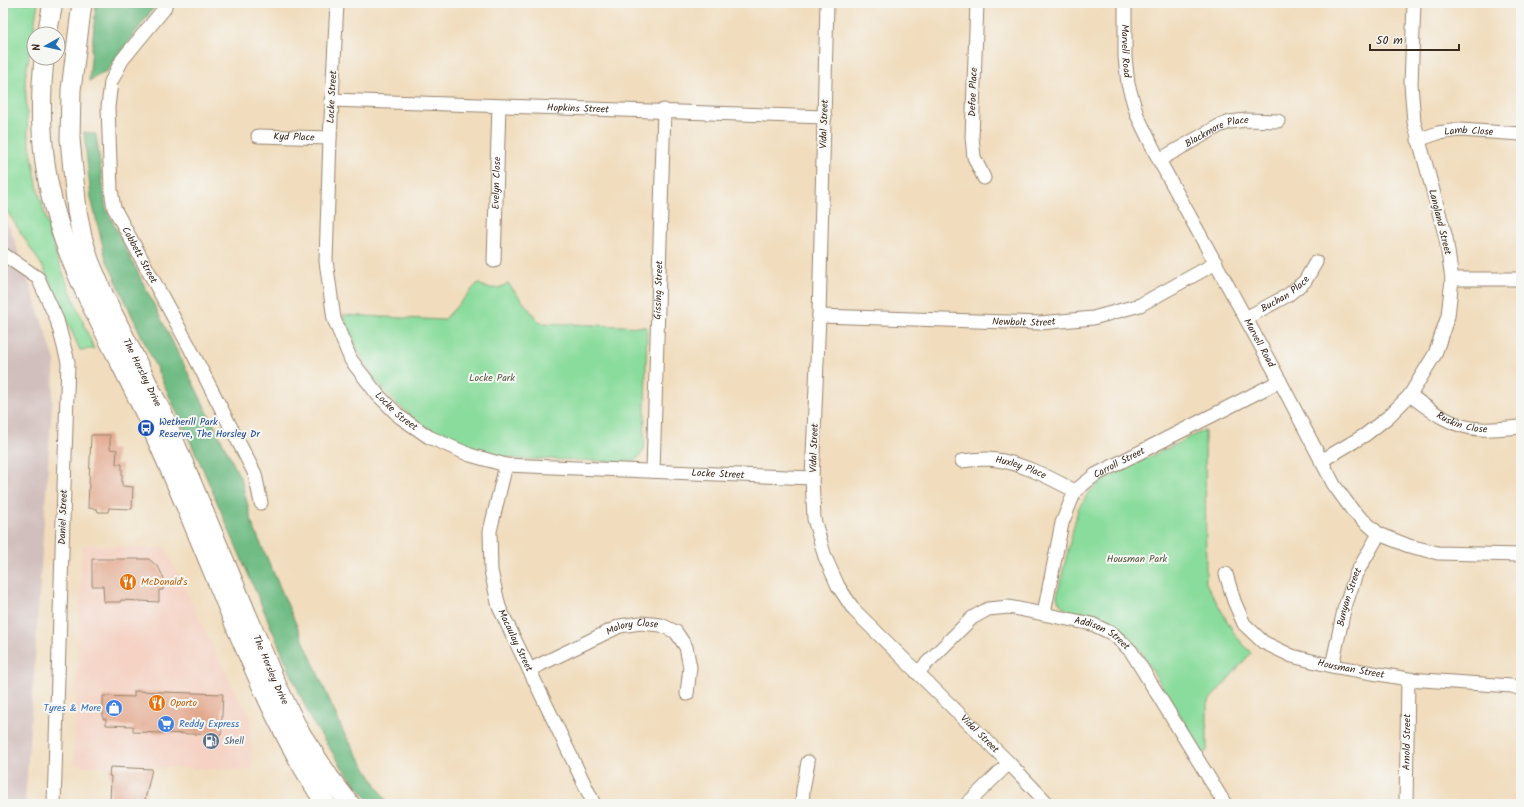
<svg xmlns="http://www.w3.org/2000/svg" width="1524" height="807" font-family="Kalam,sans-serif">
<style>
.built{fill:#f5d2c3}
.industrial{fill:#d1bfbd}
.green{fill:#8adc9c;stroke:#62835d}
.forest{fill:#6fbc84;stroke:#557351}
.building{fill:#e3a98f}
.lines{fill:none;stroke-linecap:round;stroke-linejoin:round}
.minor-casing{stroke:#96846e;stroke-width:15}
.secondary-casing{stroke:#96846e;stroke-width:21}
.minor{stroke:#fff;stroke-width:13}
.secondary{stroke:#fff;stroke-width:19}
.labels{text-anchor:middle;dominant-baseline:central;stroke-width:4;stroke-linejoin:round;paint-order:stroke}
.street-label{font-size:10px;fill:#3b2a1e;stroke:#f6f6f2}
.park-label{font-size:10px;fill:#4f563e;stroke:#f6f6f2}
.transit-label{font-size:10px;fill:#164399;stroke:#f6f6f2;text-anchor:start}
.food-label{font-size:10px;fill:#c56008;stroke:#f6f6f2;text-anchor:start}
.shop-label{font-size:10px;fill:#366cbe;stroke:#f6f6f2;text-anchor:end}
.service-label{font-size:10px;fill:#4e5e75;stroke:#f6f6f2;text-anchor:start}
</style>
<rect width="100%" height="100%" fill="#f6f6f2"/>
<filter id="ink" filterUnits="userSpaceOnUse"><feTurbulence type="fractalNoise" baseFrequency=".025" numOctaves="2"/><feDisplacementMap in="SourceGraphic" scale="8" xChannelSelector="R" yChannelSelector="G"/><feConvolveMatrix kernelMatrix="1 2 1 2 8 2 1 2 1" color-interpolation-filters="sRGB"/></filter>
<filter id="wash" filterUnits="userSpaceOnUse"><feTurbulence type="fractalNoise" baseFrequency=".012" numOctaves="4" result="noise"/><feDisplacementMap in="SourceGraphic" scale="16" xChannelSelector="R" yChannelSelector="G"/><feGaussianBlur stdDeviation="0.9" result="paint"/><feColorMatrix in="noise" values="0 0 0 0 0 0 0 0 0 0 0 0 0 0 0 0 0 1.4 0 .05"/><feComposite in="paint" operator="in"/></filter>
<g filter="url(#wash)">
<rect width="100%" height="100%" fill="#f1ddbe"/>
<path class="built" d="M82 545 165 548 232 686 250 715 252 770 74 765Z"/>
<path class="industrial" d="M3 218 10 228 55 360 25 804H3Z"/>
<path class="green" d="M3 3H38L25 79 28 134 38 190 58 261 94 349 80 350 44 269 3 205Z
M478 283C486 290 500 290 508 283L540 323 647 327 644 449C641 458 635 461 626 462 599 461 573 460 547 459 535 459 522 460 510 458 454 450 400 418 369 370 358 353 351 333 343 315L444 320Z
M1205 430 1206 583 1235 635 1251 653 1207 703V751L1203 753 1139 649C1131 639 1122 628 1109 622 1093 616 1061 617 1057 596L1078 509 1089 492 1106 478Z"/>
<path class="forest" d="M96 3H157L108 70 89 81Z
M84 132 96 134 106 209 241 479 253 526 344 733 388 804H372L342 767 311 720 202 467 106 259 91 198Z"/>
<g id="blocks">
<path class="building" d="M91 435H110V449L117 450 116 464H122V486L133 487 132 509 109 508 108 512H98L97 509 88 508Z
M92 559H149L159 568 164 579 163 590H159V602L121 600 120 602H104L103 586H92Z
M134 691 223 694 221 735 133 732V726L106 725V719H103V696L134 697Z
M110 767 152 769 144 804H110L111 776H109Z"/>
</g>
</g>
<g filter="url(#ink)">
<use href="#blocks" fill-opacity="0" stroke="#96846e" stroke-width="1"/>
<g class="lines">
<g class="minor-casing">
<g id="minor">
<path id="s1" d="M166 3 164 9 122 60 111 82 108 107 111 190 114 208 189 346 255 474 261 503"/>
<path id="s2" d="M337 3 330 138 326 261 334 319 351 360 378 395 400 417 429 437 470 455 506 465 812 478"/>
<path id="s3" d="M827 3 819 316 812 478 814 519 825 557 838 586 854 610 1009 763 1048 804"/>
<path d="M977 3 972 137 974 157 984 178"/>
<path id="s4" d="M1125 3V57L1128 84 1137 115 1159 160 1280 381 1334 485 1353 511 1379 534 1409 546 1438 553 1521 555"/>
<path id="s5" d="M331 100 825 117"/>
<path id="s6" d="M258 136 330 138"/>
<path id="s7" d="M1418 140 1438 133 1460 130 1521 134"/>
<path id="s8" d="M1159 160 1219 126 1230 122 1246 120 1278 121"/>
<path d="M3 254 38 278 57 320 68 362 54 804"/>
<path id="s9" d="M494 261 499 106"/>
<path d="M1452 279H1521"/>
<path id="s10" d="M819 316 1040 323 1093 318 1140 305 1216 263"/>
<path id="s11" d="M1246 318 1288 295 1305 281 1316 262"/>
<path id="s12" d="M1410 395C1431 411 1453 428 1481 429 1494 430 1508 428 1521 427"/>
<path id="s13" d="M962 461C970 460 979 459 987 459 1016 460 1049 477 1075 491"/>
<path d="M1321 461 1365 435 1388 417 1410 395 1435 354 1448 316 1452 279 1446 238 1414 122 1411 84 1414 3"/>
<path id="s14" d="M506 465 490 531 491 571 499 607 594 804"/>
<path id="s15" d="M653 471 664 110"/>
<path id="s16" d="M1226 574 1234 601 1244 624 1263 642 1292 656 1332 666 1408 679 1512 686 1521 689"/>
<path id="s17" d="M1044 613 1062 523 1075 491 1095 475 1280 381"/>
<path id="s18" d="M1332 666 1344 610 1356 574 1379 534"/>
<path id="s19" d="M529 670 620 626 641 623 661 625 676 632 686 647 690 667 687 694"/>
<path id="s20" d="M917 673 972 618 988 609 1009 607 1092 624 1113 634 1131 651 1225 804"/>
<path d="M802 804 803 790 808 762"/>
<path d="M967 804 1009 763"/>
<path id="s21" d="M1406 804 1408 679"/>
</g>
</g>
<g class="secondary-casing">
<g id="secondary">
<path id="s22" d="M82 3 71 90 70 139 77 211 82 237 89 260 104 296 164 417 276 684 299 731 329 777 350 804"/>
<path d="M47 34 53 3"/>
<path d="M44 58C39 108 41 162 55 211 76 289 122 359 154 433 183 497 209 562 236 627 263 690 288 748 326 804"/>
</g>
</g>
<use href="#minor" class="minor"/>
<use href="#secondary" class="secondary"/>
</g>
</g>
<defs>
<g id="bus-disc" transform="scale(0.9)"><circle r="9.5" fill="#1a4fb4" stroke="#f6f6f2"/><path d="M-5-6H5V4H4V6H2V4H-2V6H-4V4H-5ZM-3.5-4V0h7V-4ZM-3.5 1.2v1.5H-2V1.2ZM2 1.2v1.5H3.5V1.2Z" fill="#fff"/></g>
<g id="restaurant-disc" transform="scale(0.9)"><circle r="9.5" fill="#e8710a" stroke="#f6f6f2"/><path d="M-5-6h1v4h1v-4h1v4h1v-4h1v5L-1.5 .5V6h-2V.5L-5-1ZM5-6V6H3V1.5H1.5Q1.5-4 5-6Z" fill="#fff"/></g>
<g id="shop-disc" transform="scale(0.9)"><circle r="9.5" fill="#3f7fe0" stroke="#f6f6f2"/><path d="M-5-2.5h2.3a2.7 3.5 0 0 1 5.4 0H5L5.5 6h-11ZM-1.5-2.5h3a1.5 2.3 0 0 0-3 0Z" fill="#fff"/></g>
<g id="supermarket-disc" transform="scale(0.9)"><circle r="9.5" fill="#3f7fe0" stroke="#f6f6f2"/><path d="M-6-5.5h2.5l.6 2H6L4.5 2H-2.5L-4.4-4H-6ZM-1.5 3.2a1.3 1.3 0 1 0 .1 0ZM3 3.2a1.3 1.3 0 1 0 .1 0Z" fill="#fff"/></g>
<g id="fuel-disc" transform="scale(0.9)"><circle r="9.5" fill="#5c6f8a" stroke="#f6f6f2"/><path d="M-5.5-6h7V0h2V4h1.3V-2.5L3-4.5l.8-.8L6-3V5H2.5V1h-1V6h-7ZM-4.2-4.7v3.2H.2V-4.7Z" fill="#fff"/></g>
</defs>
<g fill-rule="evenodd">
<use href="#bus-disc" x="146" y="428"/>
<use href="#restaurant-disc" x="128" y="582"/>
<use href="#restaurant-disc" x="157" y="703"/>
<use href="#shop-disc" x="114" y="708"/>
<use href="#supermarket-disc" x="166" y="724"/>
<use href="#fuel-disc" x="211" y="741"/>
</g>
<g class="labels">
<g class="street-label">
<text stroke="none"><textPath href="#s4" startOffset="48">Marvell Road</textPath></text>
<text transform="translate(973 92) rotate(-88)">Defoe Place</text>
<text transform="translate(332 97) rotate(-87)">Locke Street</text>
<text stroke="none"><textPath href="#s5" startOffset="247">Hopkins Street</textPath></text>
<text transform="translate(824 124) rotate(-88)">Vidal Street</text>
<text stroke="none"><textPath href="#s7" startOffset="52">Lamb Close</textPath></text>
<text stroke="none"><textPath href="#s8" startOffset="65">Blackmore Place</textPath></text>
<text stroke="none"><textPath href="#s6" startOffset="36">Kyd Place</textPath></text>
<text stroke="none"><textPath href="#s9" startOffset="78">Evelyn Close</textPath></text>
<text transform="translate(1440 222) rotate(76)">Langland Street</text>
<text stroke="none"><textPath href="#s1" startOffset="277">Cobbett Street</textPath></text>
<text stroke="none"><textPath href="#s15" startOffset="181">Gissing Street</textPath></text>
<text stroke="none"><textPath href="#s11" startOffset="46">Buchan Place</textPath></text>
<text stroke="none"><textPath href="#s10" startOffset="205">Newbolt Street</textPath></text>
<text stroke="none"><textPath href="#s4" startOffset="372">Marvell Road</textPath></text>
<text stroke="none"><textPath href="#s22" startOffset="384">The Horsley Drive</textPath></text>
<text stroke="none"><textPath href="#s2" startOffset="430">Locke Street</textPath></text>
<text stroke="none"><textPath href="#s12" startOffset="60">Ruskin Close</textPath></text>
<text transform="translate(814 448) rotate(-88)">Vidal Street</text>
<text stroke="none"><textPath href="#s17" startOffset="179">Carroll Street</textPath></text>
<text stroke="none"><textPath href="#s13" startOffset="60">Huxley Place</textPath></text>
<text stroke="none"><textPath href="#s2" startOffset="766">Locke Street</textPath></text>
<text transform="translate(63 517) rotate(-88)">Daniel Street</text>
<text stroke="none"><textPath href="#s18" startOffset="71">Bunyan Street</textPath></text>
<text stroke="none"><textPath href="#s19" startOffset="113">Malory Close</textPath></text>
<text stroke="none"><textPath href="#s20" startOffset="215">Addison Street</textPath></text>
<text stroke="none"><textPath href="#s14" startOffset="182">Macaulay Street</textPath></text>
<text stroke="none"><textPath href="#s16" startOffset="172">Housman Street</textPath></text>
<text stroke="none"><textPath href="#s22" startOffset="708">The Horsley Drive</textPath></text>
<text stroke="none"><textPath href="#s3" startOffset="793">Vidal Street</textPath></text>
<text stroke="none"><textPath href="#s21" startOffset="62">Arnold Street</textPath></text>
</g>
<g class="park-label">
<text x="492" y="378">Locke Park</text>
<text x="1137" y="559">Housman Park</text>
</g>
<g class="transit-label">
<text x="159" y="422">Wetherill Park<tspan x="159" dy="12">Reserve, The Horsley Dr</tspan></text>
</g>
<g class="food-label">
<text x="141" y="582">McDonald's</text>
<text x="170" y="703">Oporto</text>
</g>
<g class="shop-label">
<text x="101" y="708">Tyres &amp; More</text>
<text x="179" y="724" text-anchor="start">Reddy Express</text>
</g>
<g class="service-label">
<text x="224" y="741">Shell</text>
</g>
</g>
<rect width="1524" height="807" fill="none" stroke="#f6f6f2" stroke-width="16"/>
<g transform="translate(46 46) rotate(262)"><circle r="19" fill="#f6f6f2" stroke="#aba49d"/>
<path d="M0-3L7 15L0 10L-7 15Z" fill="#1f6fb2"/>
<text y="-6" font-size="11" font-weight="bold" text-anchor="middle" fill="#3b2a1e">N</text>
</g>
<path d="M1370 44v6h89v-6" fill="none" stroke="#3b2a1e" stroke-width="2"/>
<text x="1376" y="44" font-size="12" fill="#3b2a1e" stroke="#f6f6f2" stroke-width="3" paint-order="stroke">50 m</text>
</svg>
